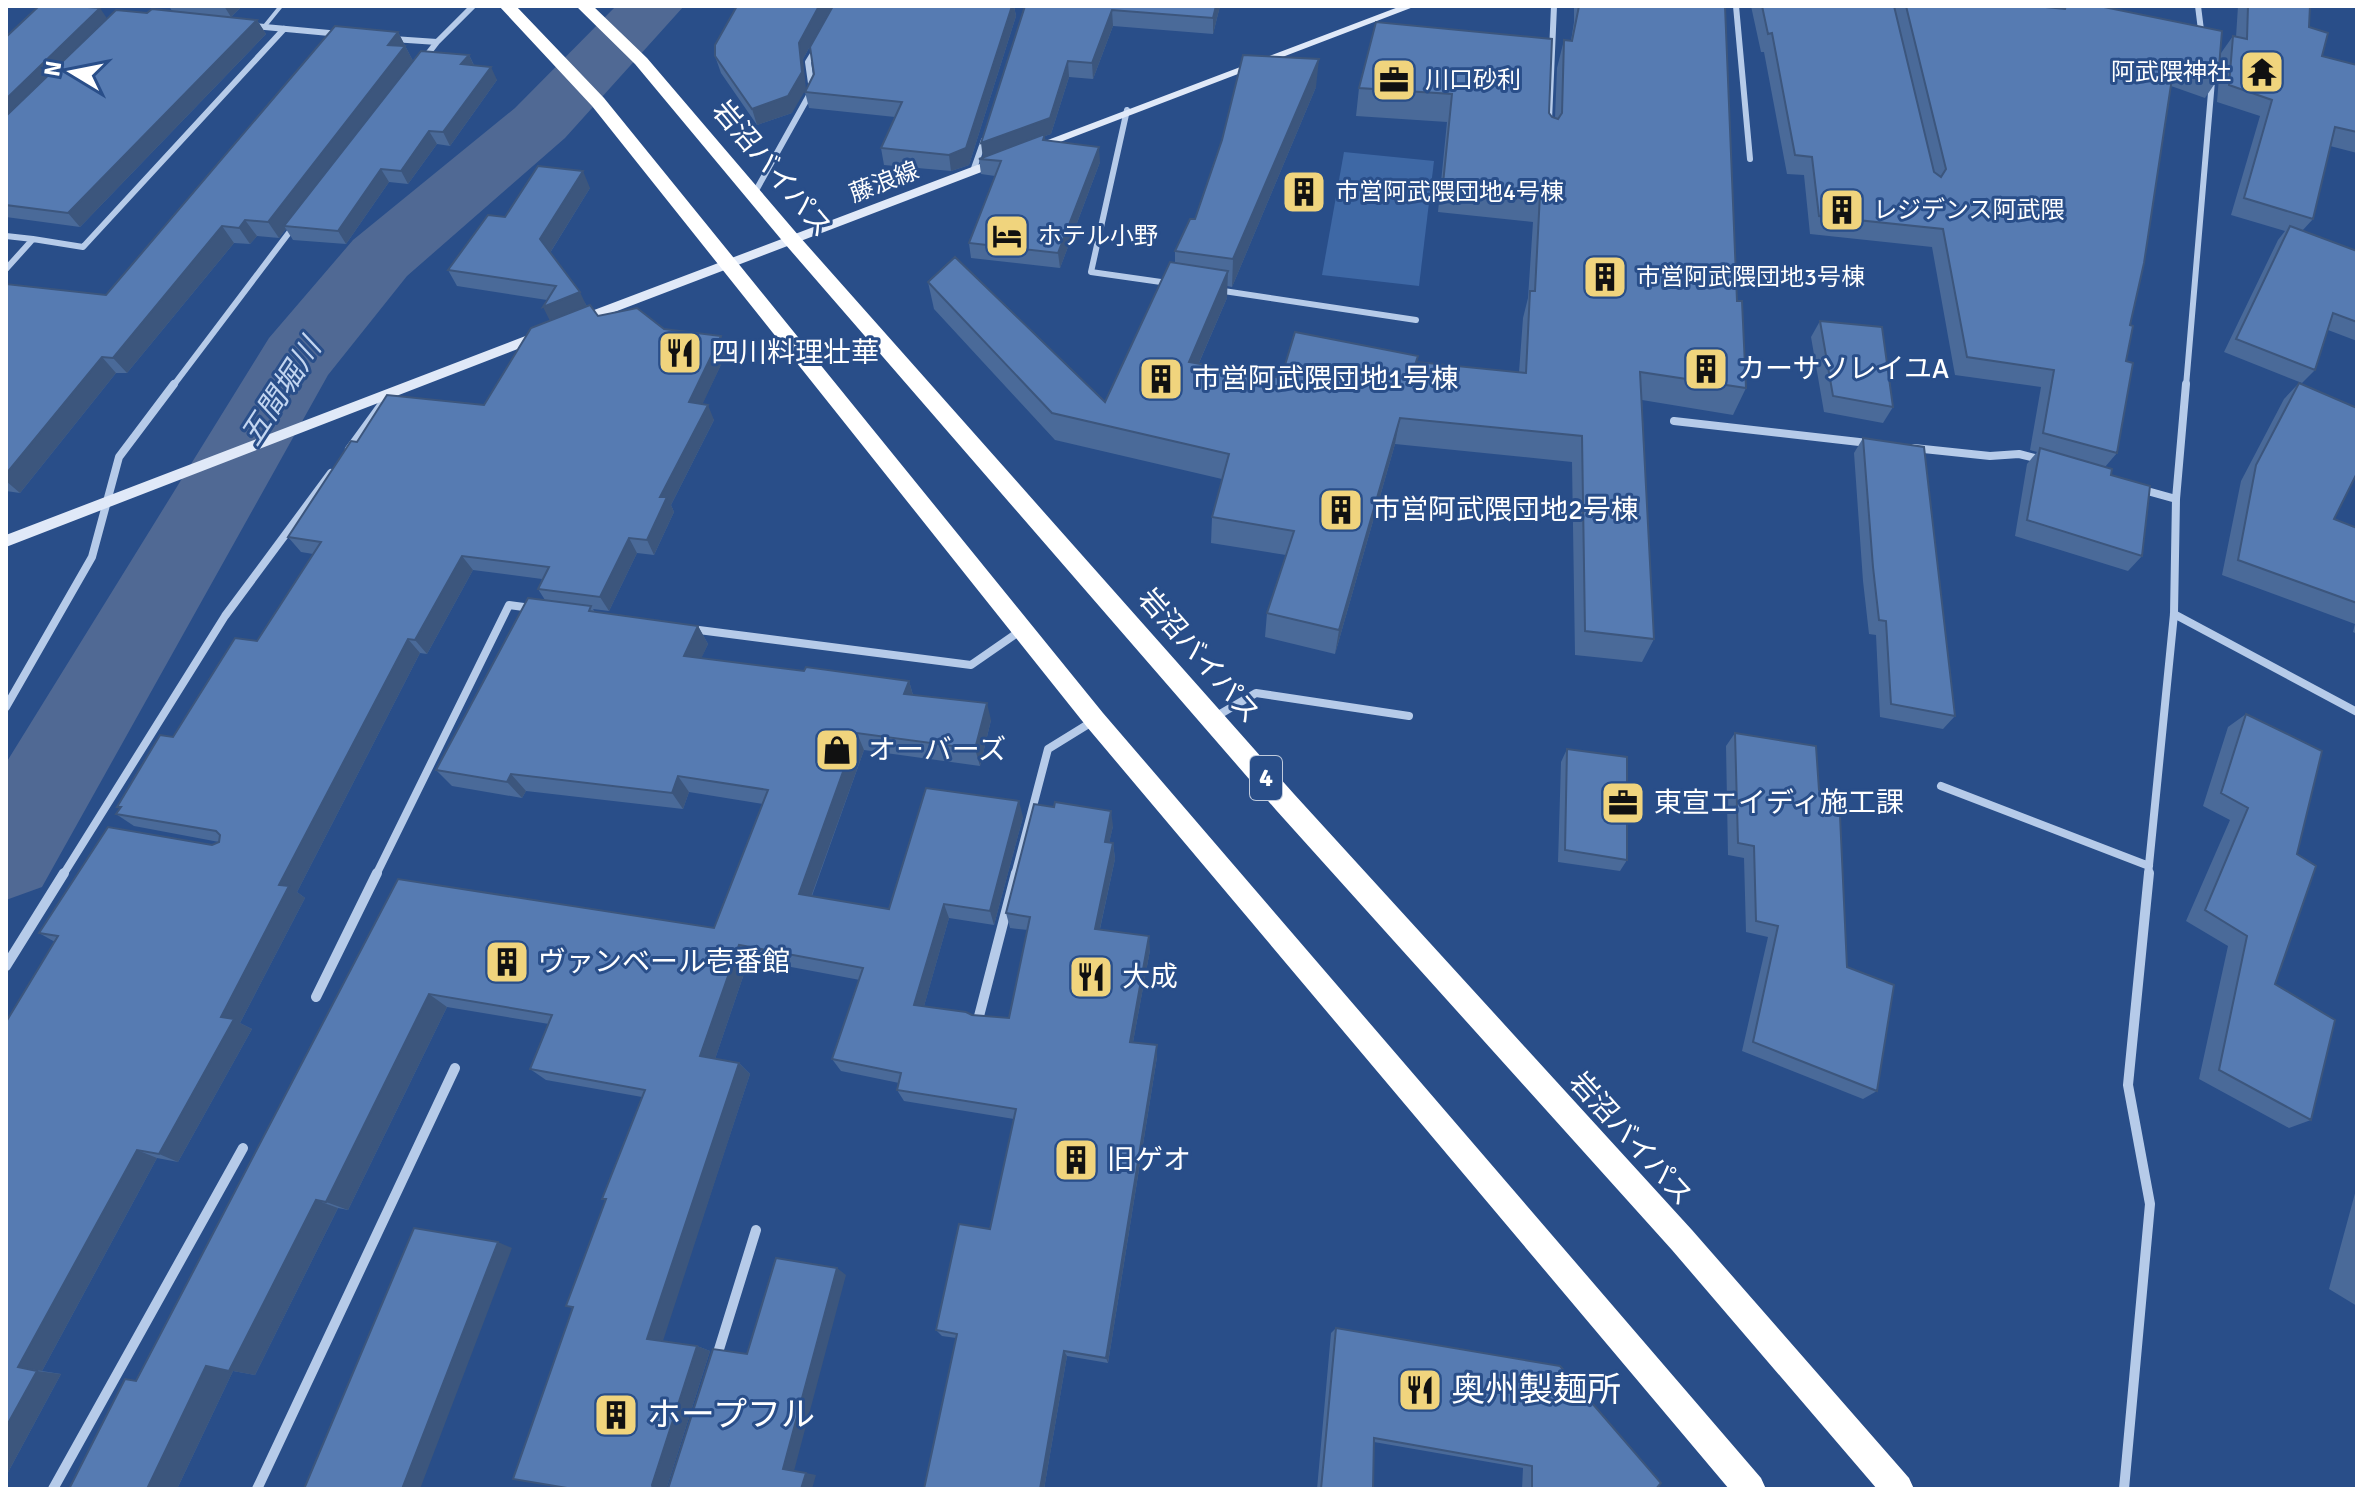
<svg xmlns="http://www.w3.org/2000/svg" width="2363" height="1495" font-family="Signika,'Noto Sans JP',sans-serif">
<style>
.green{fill:#3e68a5}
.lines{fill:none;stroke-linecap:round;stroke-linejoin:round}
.river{fill:#506994;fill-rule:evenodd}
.lane{stroke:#b6cbe9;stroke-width:4}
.street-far2{stroke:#b6cbe9;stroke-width:6}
.street-far1{stroke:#b6cbe9;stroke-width:8}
.street{stroke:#b6cbe9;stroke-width:10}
.secondary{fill:#e0e9f8;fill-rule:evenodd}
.highway{fill:#fff;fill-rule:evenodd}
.wall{fill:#4a6a99}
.shaded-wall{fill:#3c567d}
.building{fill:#567bb2;stroke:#3c567d;stroke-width:2}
.labels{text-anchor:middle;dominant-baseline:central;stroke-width:6;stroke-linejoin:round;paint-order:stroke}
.far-poi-label{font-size:24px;fill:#fff;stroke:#294e89;text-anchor:start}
.far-street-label{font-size:24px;fill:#fff;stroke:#294e89}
.shield{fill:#294e89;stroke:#bfcadc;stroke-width:2}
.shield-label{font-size:26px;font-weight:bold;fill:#fff}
.street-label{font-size:28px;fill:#fff;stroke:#294e89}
.poi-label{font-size:28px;fill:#fff;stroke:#294e89;text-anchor:start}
.water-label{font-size:30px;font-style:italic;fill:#c2d5f0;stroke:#294e89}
.near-poi-label{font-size:34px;fill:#fff;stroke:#294e89;text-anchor:start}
</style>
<rect width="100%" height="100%" fill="#294e89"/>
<path class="green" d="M1344 152 1434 161 1419 286 1322 275Z"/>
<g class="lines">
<path class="river" d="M616 6H684L565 138 407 276 328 375 42 887 6 900V763L269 338 353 240 515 108Z"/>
<path class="lane" d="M264 27 281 6"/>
<path class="street-far2" d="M1736 6 1750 159
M2198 6 2201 30
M254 26 340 34
M393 39 437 42 473 6
M423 60 437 42
M1127 110 1091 272 1168 283
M1549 120 1554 6
M973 171 984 140
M754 194 812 90 808 62 816 49
M6 236 33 239
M6 269 33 239 83 247 284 29
M1217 290 1416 320
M173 386 294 226
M2186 386 2212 81"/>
<path class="street-far1" d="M1674 421 1868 443
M1914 448 1990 456 2019 454 2043 460
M349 449 381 405
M2140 489 2176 499
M2174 614 2357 712
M691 629 971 665 1020 631
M6 707 92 557 119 457 174 384
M1215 717 1256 693 1409 716
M1941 786 2149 866
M63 875 225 616 331 473
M376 875 509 605 531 608
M1015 875 1048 749 1095 720
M2148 875 2174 614 2176 499 2186 384"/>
<path class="street" d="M6 966 64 873
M316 997 377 873
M978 1020 1016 873
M716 1359 756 1230
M53 1489 243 1148
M257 1489 455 1068
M2124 1489 2150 1204 2128 1085 2149 873"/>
<path class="secondary" d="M1401 6H1416L1034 152H1026L1024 149Z
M1001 156 1007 160 1005 163 583 324 578 325 572 321 573 318Z
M541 330 546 332V338L6 547V535Z"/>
<path class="highway" d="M499 6H516L604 98 1103 713 1761 1478 1766 1489H1729L1087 727 592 106Z
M576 6H593L647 58 799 236 1294 794 1692 1230 1909 1478 1914 1489H1877L1672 1250 1276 810 785 244 635 64Z"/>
</g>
<path class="wall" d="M169 6H242L231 17 257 20 266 34 80 227 6 217V37L107 18 172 11Z
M737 6H832L803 59 792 113 757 125 721 73 715 56Z
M833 6H1014L1016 16 969 165 951 171 884 165 881 148 895 117 809 108 805 92 814 74Z
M1025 6H1220L1213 34 1113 26 1093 79 1069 77 1051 134 1045 136V140L1100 162 1060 268 971 258 969 243 995 176 981 174 979 159 983 157Z
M1574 6H1725L1737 301 1746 388 1733 415 1642 400 1654 639 1642 662 1575 655 1572 462 1395 444 1335 654 1265 637 1267 613 1286 555 1211 543 1212 517 1222 479 1055 440 934 309 928 282 1105 402 1175 263V251L1195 219 1316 87 1232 287 1227 286V298L1199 363 1281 378 1417 362 1519 372 1523 318 1528 298 1533 222 1438 212 1447 122 1356 116 1359 88 1376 22 1549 113 1552 117 1555 118 1557 68 1564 40 1571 41 1574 22Z
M1751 6H2035L2064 9 2065 6H2099L2218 79 2205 98 2171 86 2130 325 2117 453 2105 467 2111 475 2142 556 2128 571 2015 536 2027 464 2037 452 2030 450 2041 387 1955 375 1932 247 1810 234 1804 175 1787 174 1764 52H1761Z
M2238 6H2310L2309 27 2322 56 2357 65V153L2330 146 2313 219 2302 231 2357 251V341L2328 330 2315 370 2302 383 2224 352 2278 240 2285 231 2231 215 2260 116 2217 102 2221 53 2233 36 2236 37Z
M398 32 413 61 469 55 474 65 497 80 450 146 437 144 408 184 389 182 346 244 293 240 286 229 279 238 257 236 250 244 234 243 127 373H116L20 493 6 491V284L106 295Z
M590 188 550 253 587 306 598 316 664 329 727 352 702 404 714 420 671 505 674 512 654 555 637 553 609 611 593 609 595 612 698 626 708 644 701 658 804 671 909 681 913 695 991 720 980 766 864 750 812 896 889 909 1023 817 994 925 949 918 924 1006 972 1015 1009 1018 1028 930 1010 928 1006 913 1113 826 1109 843H1113L1115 859 1100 929 1150 950 1133 1042 1157 1057 1108 1363 1067 1356 1044 1489H924L956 1338 942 1336 936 1330 990 1229 1014 1119 904 1101 897 1090 899 1083 841 1071 832 1059 860 980 749 959 715 1059 739 1063 750 1074 662 1341 697 1346 710 1351 667 1487 668 1489H573V1308L566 1306 606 1201 602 1199 642 1097 546 1080 530 1069 549 1024 447 1007 348 1210 338 1208 255 1375 233 1371 177 1489H69L136 1380 398 879 714 928 763 804 689 792 683 809 526 791 522 798 452 786 436 770 545 600 538 589 542 579 473 570 427 654 420 653 297 892 305 898 240 1023 252 1029 178 1162 157 1158 42 1371 61 1374 6 1476 55 942 39 933 219 842 134 826 116 814 120 808 117 807 173 737 257 641 313 554 301 552 288 537 357 442 484 405 550 320 547 300 457 286 448 270 505 217Z
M1820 321 1893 407 1883 423 1824 412 1811 337Z
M2299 383 2334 519 2357 528V634L2353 632 2355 624 2222 575 2241 481 2284 399Z
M1863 438 1955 716 1943 729 1880 717 1876 635 1869 634 1863 581 1854 453Z
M2246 714 2297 854 2275 984 2311 1120 2289 1128 2199 1079 2228 946 2186 921 2230 820 2203 806 2228 727Z
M1735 733 1819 790 1847 967 1877 1091 1863 1099 1742 1051 1768 937 1746 932 1744 858 1728 855 1726 746Z
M1567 749 1627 860 1620 871 1558 862 1561 762Z
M2357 1186V1306L2329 1289Z
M1336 1328 1656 1489H1522L1523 1468 1374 1442 1373 1489H1317L1331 1333Z"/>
<path class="shaded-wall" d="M224 6H242L231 17Z
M819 6H832L803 59 806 89 792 113 757 125 752 109 799 43Z
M1012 6H1014L1016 16 969 165 951 171 949 155Z
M1216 6H1220L1213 34V18Z
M100 8 110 23 6 126V99Z
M1112 10 1113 26 1093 79 1092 63Z
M257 20 266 34 80 227 68 213Z
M398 32 414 63 284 226 286 229 279 238 268 222 388 45Z
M469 55 475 68 461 64Z
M1319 59 1316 87 1232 287 1233 259Z
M1068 61 1069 77 1051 134 1045 136 1046 150 983 159 981 143Z
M491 67 497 80 450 146 443 132Z
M429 131 437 144 408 184 401 171Z
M1099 147 1100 162 1060 268 1058 253Z
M381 169 389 182 346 244 338 231Z
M583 171 590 188 548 256 540 239Z
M245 220 257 236 250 244 239 228Z
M222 226 234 243 127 373 113 358Z
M1228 271 1227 298 1188 388 1189 362Z
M580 292 588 309 551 323 543 307Z
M721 336 727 352 696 418 689 402Z
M102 357 116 373 20 493 6 481V474Z
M708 405 714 420 671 505 674 512 654 555 647 540 660 497Z
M1400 418 1395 444 1335 654 1339 630Z
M629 538 637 553 609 611 600 597Z
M462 556 473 570 427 654 415 640Z
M698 626 708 644 694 674 684 656Z
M408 639 420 653 297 892 305 898 240 1023 252 1029 178 1162 159 1154 221 1017 279 885Z
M909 681 914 699 904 694Z
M987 703 991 720 980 766 975 749Z
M857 733 864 750 807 908 799 894Z
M511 774 526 791 522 798 507 782Z
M678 776 689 792 683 809 672 793Z
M1019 801 1023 817 994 925 990 911Z
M1111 811 1113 826 1106 857 1105 842Z
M1113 843 1115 859 1097 942 1095 929Z
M944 904 949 918 921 1017 914 1005Z
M1149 936 1150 950 1131 1053 1130 1042Z
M739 945 749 959 712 1068 700 1056Z
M429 994 447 1007 348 1210 326 1202Z
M1157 1045V1057L1108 1363 1106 1358Z
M739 1063 750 1074 662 1344 647 1339Z
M137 1150 157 1158 42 1371 18 1367Z
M316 1200 338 1208 255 1375 233 1371 177 1489H147L206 1366Z
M498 1242 512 1248 420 1489H402Z
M837 1268 846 1275 794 1471 783 1469Z
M697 1346 710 1351 667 1487 668 1489H653L652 1485Z
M1064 1351 1067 1356 1044 1489H1040Z
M37 1371 61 1374 6 1476V1427Z
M806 1473 816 1475 812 1489H801Z"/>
<path class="building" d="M39 6H75L100 8 6 99V37Z
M737 6H819L799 43 802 72 788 96 752 109 715 56V45Z
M833 6H1012L966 148 949 155 881 148 902 102 805 92 814 74 810 47Z
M1025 6H1216L1213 18 1112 10 1092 63 1068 61 1050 118 981 143Z
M1579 6H1725L1737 301H1742L1746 388 1640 372 1654 639 1585 631 1582 436 1400 418 1339 630 1267 613 1294 531 1212 517 1229 454 1052 413 928 282 955 257 1105 402 1170 262 1228 271 1189 362 1281 378 1295 332 1418 356 1416 362 1526 373 1530 291H1535L1540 194 1443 184 1452 94 1359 88 1376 22 1552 39 1549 113 1552 117 1558 119 1562 113 1564 40 1572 41Z
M1762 6H1894L1934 172 1941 177 1946 169 1906 6H2035L2065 9 2066 6H2099L2222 31 2218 79 2174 65 2144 263 2130 325 2133 326 2126 361 2133 363 2117 453 2043 433 2054 370 1967 357 1943 229 1819 216 1812 157 1795 155 1772 33 1768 34Z
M2248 6H2310L2309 27 2328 33 2322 56 2357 65V132L2335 127 2313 219 2244 198 2272 100 2229 85 2233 36 2247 39Z
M152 9 257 20 68 213 6 205V116L116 10 147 13Z
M335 26 398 32 388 45 405 46 268 222 245 220 239 228 222 226 113 358 102 357 6 474V284L106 295Z
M421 51 469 55 461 64 491 67 443 132 429 131 401 171 381 169 338 231 284 226Z
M1243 55 1319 59 1233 259 1175 251 1190 219H1195L1222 140Z
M1045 134 1043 140 1099 147 1058 253 969 243 1001 161 979 159Z
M538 166 583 171 540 239 580 292 543 307 556 286 448 270 488 215 505 217Z
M2290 226 2357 251V322L2333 313 2315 370 2236 339Z
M590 305 598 316 637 308 664 329 721 336 689 402 708 405 660 497H667L647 540 629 538 600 597 538 589 549 567 462 556 415 640 408 639 279 885 289 886 221 1017 234 1019 159 1154 137 1150 18 1367 37 1371 6 1427V1022L58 936 39 933 108 827 212 845 219 842 220 835 216 831 116 814 121 807H117L160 735 173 737 235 638 257 641 321 542 288 537 351 441 357 442 387 395 484 405 531 328Z
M1820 321 1882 327 1893 407 1833 396Z
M2299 383 2357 408V473L2334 519 2357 528V603L2238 560 2256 465Z
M1863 438 1924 447 1955 716 1891 704 1886 621 1879 620 1873 567Z
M2040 448 2112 469 2111 475 2150 486 2142 556 2027 520Z
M528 598 591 606 589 611 698 626 684 656 804 671 806 667 909 681 904 694 987 703 975 749 857 733 799 894 889 909 926 788 1019 801 990 911 944 904 914 1005 966 1012 972 1015 1009 1018 1030 917 1006 913 1034 804 1054 807 1055 802 1111 811 1105 842 1113 843 1095 929 1149 936 1130 1042 1157 1045 1106 1358 1064 1351 1040 1489H924L957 1334 936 1330 959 1224 990 1229 1016 1109 897 1090 901 1073 832 1059 863 968 739 945 700 1056 739 1063 647 1339 697 1346 652 1485 653 1489H573L513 1479 573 1307 566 1306 606 1199H602L645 1090 530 1069 552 1015 429 994 326 1202 316 1200 229 1371 206 1366 147 1489H69L125 1379 136 1381 398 879 714 928 768 790 678 776 672 793 511 774 507 782 436 770Z
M2246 714 2322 751 2297 854 2316 866 2275 984 2335 1020 2311 1120 2219 1070 2247 936 2205 910 2248 808 2221 793Z
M1735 733 1816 746 1819 790 1839 794 1847 967 1894 985 1877 1091 1753 1042 1778 926 1756 921 1754 846 1738 843Z
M1567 749 1627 757V860L1565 850Z
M414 1228 498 1242 402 1489H304Z
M776 1258 837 1268 783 1469 806 1473 801 1489H668L713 1349 747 1354Z
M1336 1328 1560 1366 1661 1483 1656 1489H1532V1466L1374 1438 1373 1489H1321Z"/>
<defs>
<g id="temple-square" transform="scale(2.3)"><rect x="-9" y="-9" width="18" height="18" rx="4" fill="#f0d47d" stroke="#294e89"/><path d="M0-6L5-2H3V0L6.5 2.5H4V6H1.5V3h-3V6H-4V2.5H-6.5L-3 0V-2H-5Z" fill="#111"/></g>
<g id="office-square" transform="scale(2.3)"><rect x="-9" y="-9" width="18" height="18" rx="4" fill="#f0d47d" stroke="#294e89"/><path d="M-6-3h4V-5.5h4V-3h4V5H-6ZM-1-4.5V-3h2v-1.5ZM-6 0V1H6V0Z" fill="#111"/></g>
<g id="building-square" transform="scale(2.3)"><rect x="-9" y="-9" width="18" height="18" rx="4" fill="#f0d47d" stroke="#294e89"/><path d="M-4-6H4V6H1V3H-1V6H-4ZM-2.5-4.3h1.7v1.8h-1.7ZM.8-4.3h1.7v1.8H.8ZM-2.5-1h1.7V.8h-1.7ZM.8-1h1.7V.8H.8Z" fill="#111"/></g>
<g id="hotel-square" transform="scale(2.3)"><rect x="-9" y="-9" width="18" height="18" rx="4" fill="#f0d47d" stroke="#294e89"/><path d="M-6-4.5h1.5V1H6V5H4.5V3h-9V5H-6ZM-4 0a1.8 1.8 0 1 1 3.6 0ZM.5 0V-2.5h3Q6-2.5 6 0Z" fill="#111"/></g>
<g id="restaurant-square" transform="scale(2.3)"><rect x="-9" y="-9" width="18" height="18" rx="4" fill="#f0d47d" stroke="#294e89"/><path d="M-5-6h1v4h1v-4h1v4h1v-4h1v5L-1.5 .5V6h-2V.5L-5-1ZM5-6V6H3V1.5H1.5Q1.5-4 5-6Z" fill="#111"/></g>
<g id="shop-square" transform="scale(2.3)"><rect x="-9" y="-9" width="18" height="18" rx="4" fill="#f0d47d" stroke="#294e89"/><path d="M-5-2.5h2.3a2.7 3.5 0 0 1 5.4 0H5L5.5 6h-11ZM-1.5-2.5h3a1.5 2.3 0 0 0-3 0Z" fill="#111"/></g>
</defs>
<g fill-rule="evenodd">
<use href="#temple-square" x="2262" y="72"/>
<use href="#office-square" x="1394" y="80"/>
<use href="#building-square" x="1304" y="192"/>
<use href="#building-square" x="1842" y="210"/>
<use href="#hotel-square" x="1007" y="236"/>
<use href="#building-square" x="1605" y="277"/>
<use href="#restaurant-square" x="680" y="353"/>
<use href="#building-square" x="1706" y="369"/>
<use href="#building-square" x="1161" y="379"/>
<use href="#building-square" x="1341" y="510"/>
<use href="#shop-square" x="837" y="750"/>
<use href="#office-square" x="1623" y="803"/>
<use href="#building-square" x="507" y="962"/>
<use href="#restaurant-square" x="1091" y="977"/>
<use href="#building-square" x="1076" y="1160"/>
<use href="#restaurant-square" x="1420" y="1390"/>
<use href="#building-square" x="616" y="1415"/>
</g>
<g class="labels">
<g class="far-poi-label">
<text x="2231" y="72" text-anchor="end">阿武隈神社</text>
<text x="1425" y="80">川口砂利</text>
<text x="1335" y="192">市営阿武隈団地4号棟</text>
<text x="1873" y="210">レジデンス阿武隈</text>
<text x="1038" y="236">ホテル小野</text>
<text x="1636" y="277">市営阿武隈団地3号棟</text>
</g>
<g class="far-street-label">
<text transform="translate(884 182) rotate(-21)">藤浪線</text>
</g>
<rect class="shield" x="1250" y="756" width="32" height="44" rx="6"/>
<g class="shield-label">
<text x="1266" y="778">4</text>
</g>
<g class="street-label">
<text transform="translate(772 169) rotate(50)">岩沼バイパス</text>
<text transform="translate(1199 656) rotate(49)">岩沼バイパス</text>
<text transform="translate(1631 1139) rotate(48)">岩沼バイパス</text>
</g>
<g class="poi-label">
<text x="711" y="353">四川料理壮華</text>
<text x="1737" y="369">カーサソレイユA</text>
<text x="1192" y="379">市営阿武隈団地1号棟</text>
<text x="1372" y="510">市営阿武隈団地2号棟</text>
<text x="868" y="750">オーバーズ</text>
<text x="1654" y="803">東宣エイディ施工課</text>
<text x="538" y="962">ヴァンベール壱番館</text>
<text x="1122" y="977">大成</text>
<text x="1107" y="1160">旧ゲオ</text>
</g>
<g class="water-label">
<text transform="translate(281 392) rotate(-57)">五間堀川</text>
</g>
<g class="near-poi-label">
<text x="1451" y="1390">奥州製麺所</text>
<text x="647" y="1415">ホープフル</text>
</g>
</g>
<rect width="2363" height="1495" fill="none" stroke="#ffffff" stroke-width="16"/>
<g transform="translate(72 72) rotate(280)" stroke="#294e89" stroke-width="6" paint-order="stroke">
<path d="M0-6L14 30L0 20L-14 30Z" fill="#ffffff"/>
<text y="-12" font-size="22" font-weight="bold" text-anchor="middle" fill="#ffffff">N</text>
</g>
</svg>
